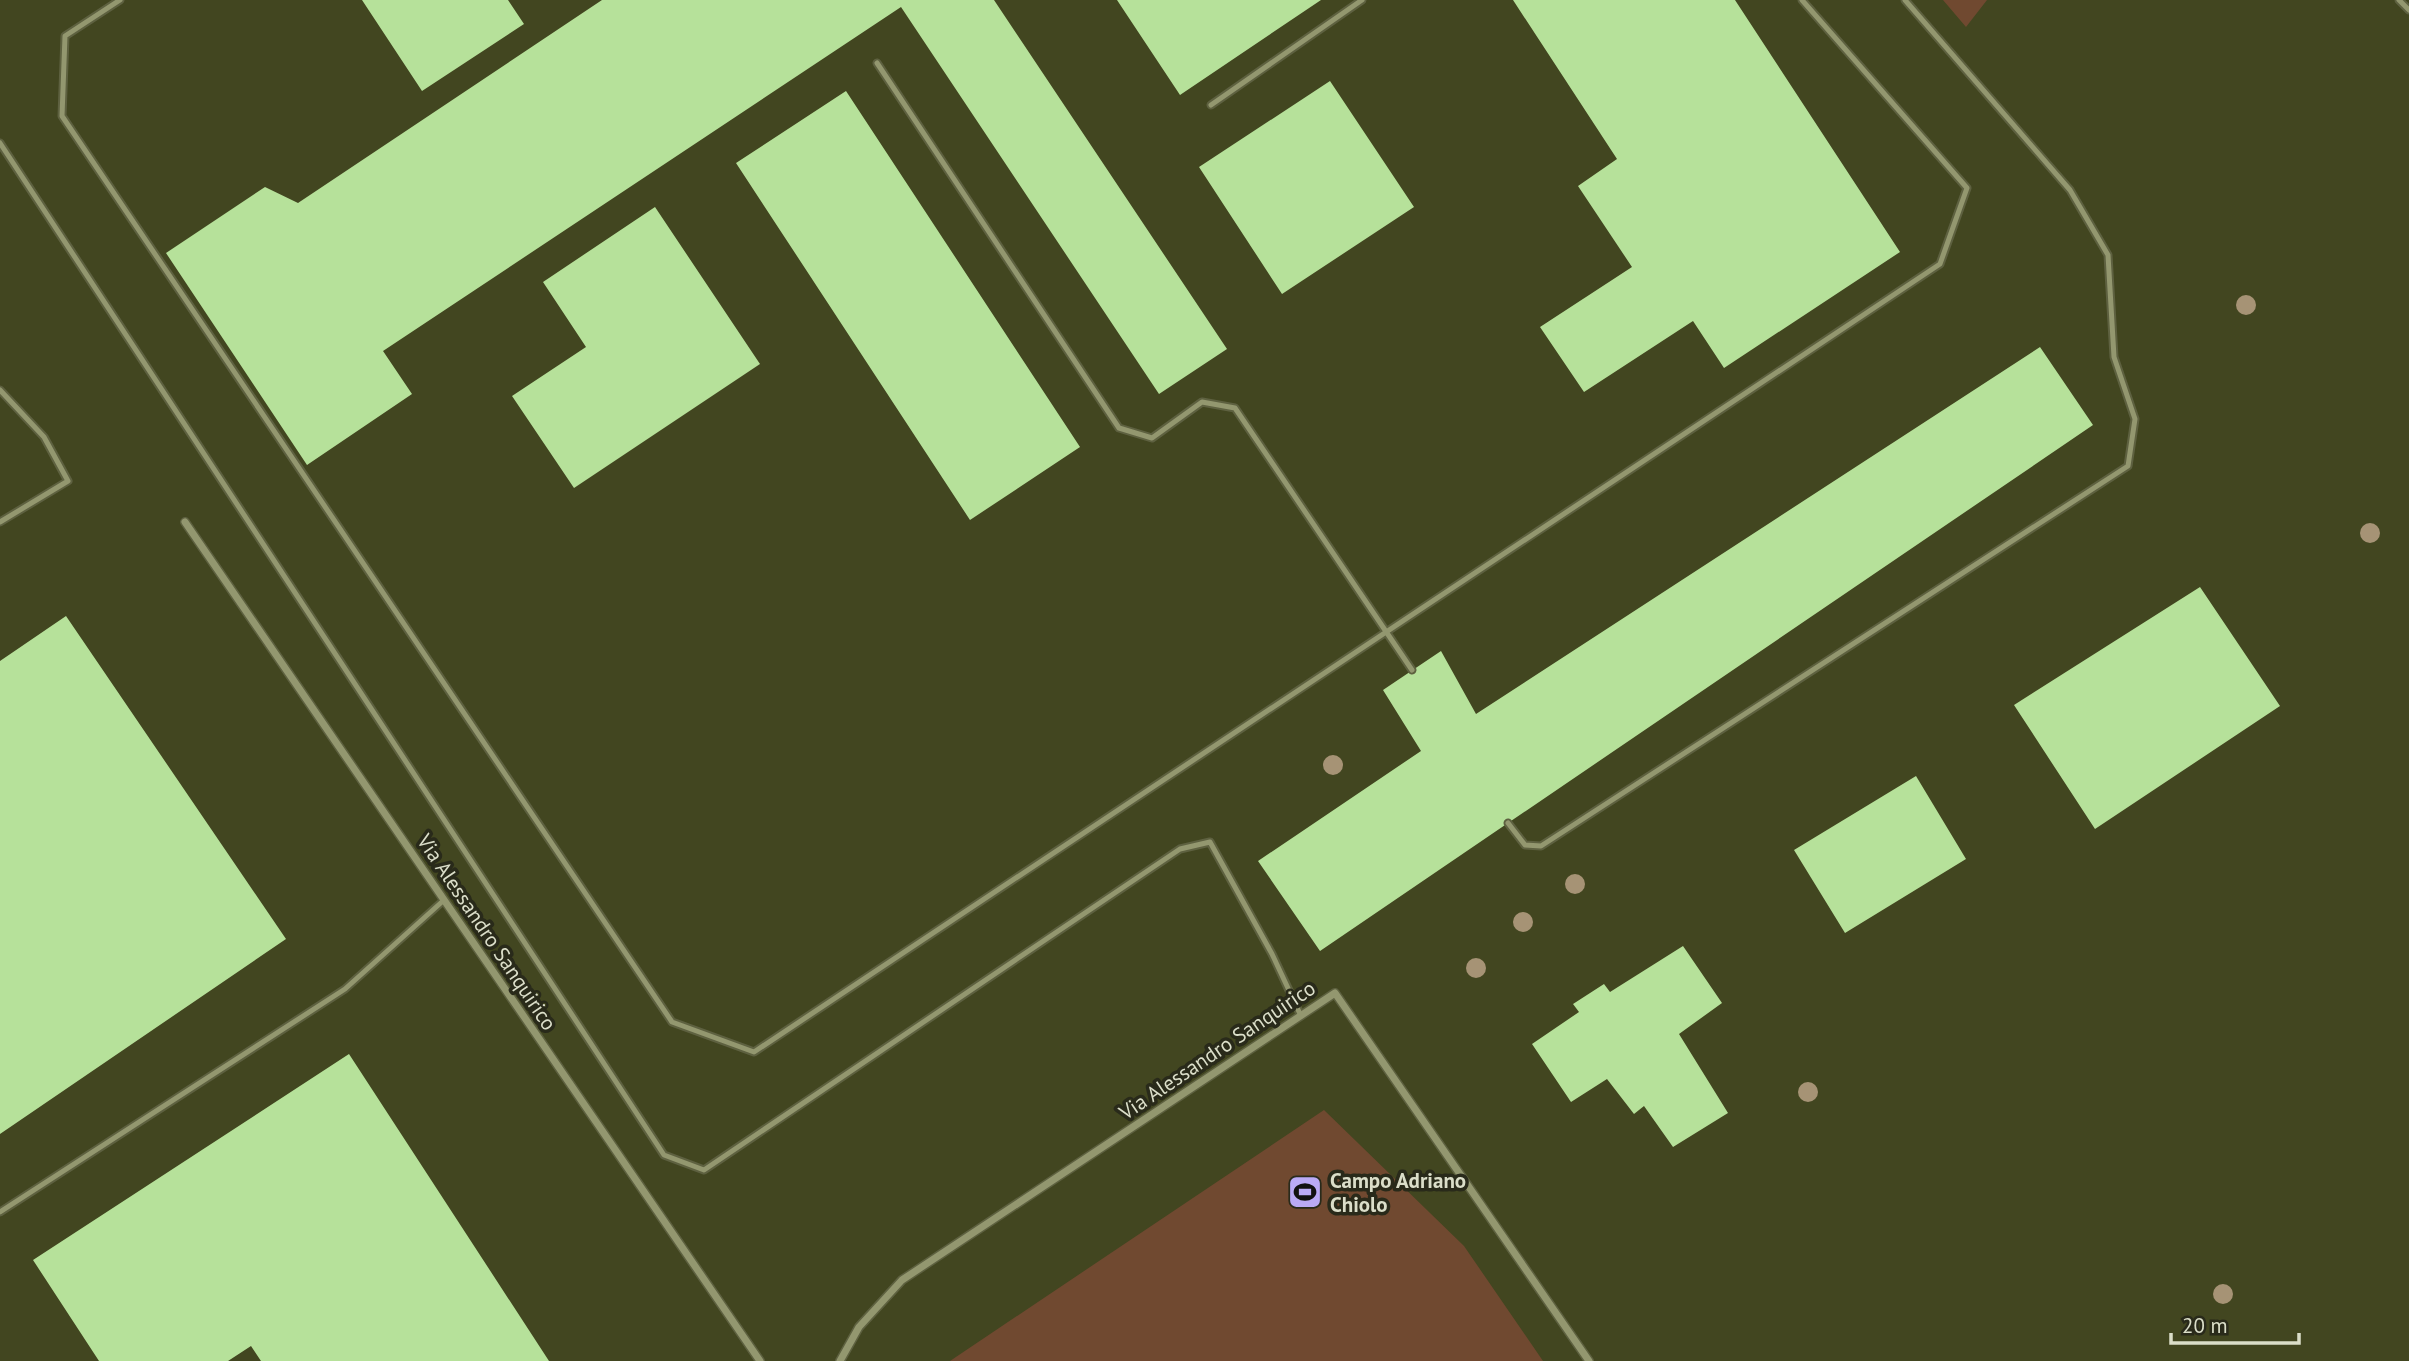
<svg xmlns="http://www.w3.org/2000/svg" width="2409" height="1361" font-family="'PT Sans',sans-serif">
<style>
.green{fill:#704930}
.building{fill:#b6e19a}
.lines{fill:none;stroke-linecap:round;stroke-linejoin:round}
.service-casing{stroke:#5e6140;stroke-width:9}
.minor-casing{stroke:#5e6140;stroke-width:10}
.service{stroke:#93976f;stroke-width:5}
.minor{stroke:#93976f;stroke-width:7}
.tree{fill:#a69375}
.labels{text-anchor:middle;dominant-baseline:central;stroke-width:7;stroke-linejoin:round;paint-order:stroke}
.street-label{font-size:21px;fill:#dbdec9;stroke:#292a1a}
.poi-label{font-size:21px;font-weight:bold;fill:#dbdec9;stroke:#292a1a;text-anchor:start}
</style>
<rect width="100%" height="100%" fill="#424620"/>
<path class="green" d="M1943 0H1987L1966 27Z
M1324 1110 1464 1246 1543 1361H950Z"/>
<path class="building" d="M362 0H508L524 24 422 91Z
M602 0H994L1227 349 1159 394 901 7 383 351 412 394 307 465 166 253 265 187 298 203Z
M1117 0H1321L1180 95Z
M1513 0H1735L1900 252 1724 368 1693 321 1584 392 1540 327 1632 267 1578 186 1617 159Z
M1330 81 1414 207 1282 294 1199 167Z
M846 91 1080 447 970 520 736 163Z
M655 207 760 364 574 488 512 396 586 347 543 282Z
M2040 347 2093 425 1320 951 1258 861 1421 751 1383 690 1441 651 1476 714Z
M2200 587 2280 706 2095 829 2014 705Z
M66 616 286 939 0 1134V661Z
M1916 776 1966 859 1845 933 1794 850Z
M1683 946 1722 1003 1679 1034 1728 1113 1673 1147 1644 1106 1634 1114 1607 1079 1571 1102 1532 1044 1579 1012 1573 1004 1604 984 1610 992Z
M349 1054 549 1361H261L251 1346 228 1361H99L33 1260Z"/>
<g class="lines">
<g class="service-casing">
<path id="service" d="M120 0 65 36 62 116 672 1022 754 1052 1940 264 1967 188 1802 0
M2399 0 2409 10
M877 63 1119 428 1152 438 1202 402 1235 408 1412 670
M1211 105 1362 0
M0 143 664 1155 704 1170 1180 849 1210 842 1272 954 1301 1016
M0 390 44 437 68 481 0 522
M1508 823 1525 845 1541 846 2128 466 2135 419 2114 357 2108 255 2070 190 1905 0
M0 1212 345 989 444 900"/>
</g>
<g class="minor-casing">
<path id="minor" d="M185 522 760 1361
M840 1361 859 1327 902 1280 1335 993 1589 1361"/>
</g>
<use href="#service" class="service"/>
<use href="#minor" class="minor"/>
</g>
<g class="tree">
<circle cx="2246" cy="305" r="10"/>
<circle cx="2370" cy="533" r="10"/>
<circle cx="1333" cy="765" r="10"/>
<circle cx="1575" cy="884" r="10"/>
<circle cx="1523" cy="922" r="10"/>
<circle cx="1476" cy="968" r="10"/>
<circle cx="1808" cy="1092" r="10"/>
<circle cx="2223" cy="1294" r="10"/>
</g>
<defs>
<g id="stadium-square" transform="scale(1.75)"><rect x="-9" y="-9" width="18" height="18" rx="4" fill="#baaaf6" stroke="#292a1a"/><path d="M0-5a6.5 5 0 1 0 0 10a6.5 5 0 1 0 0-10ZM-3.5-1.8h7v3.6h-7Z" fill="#111"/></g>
</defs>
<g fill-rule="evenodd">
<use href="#stadium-square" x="1305" y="1192"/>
</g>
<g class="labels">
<g class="street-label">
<text transform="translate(487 932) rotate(56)">Via Alessandro Sanquirico</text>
<text transform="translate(1217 1050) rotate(-34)">Via Alessandro Sanquirico</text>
</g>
<g class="poi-label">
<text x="1330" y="1180">Campo Adriano<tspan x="1330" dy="24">Chiolo</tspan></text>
</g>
</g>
<path d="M2171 1333v10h128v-10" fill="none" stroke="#dbdec9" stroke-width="3.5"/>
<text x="2182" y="1333" font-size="21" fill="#dbdec9" stroke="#292a1a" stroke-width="5" paint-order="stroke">20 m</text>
</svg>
